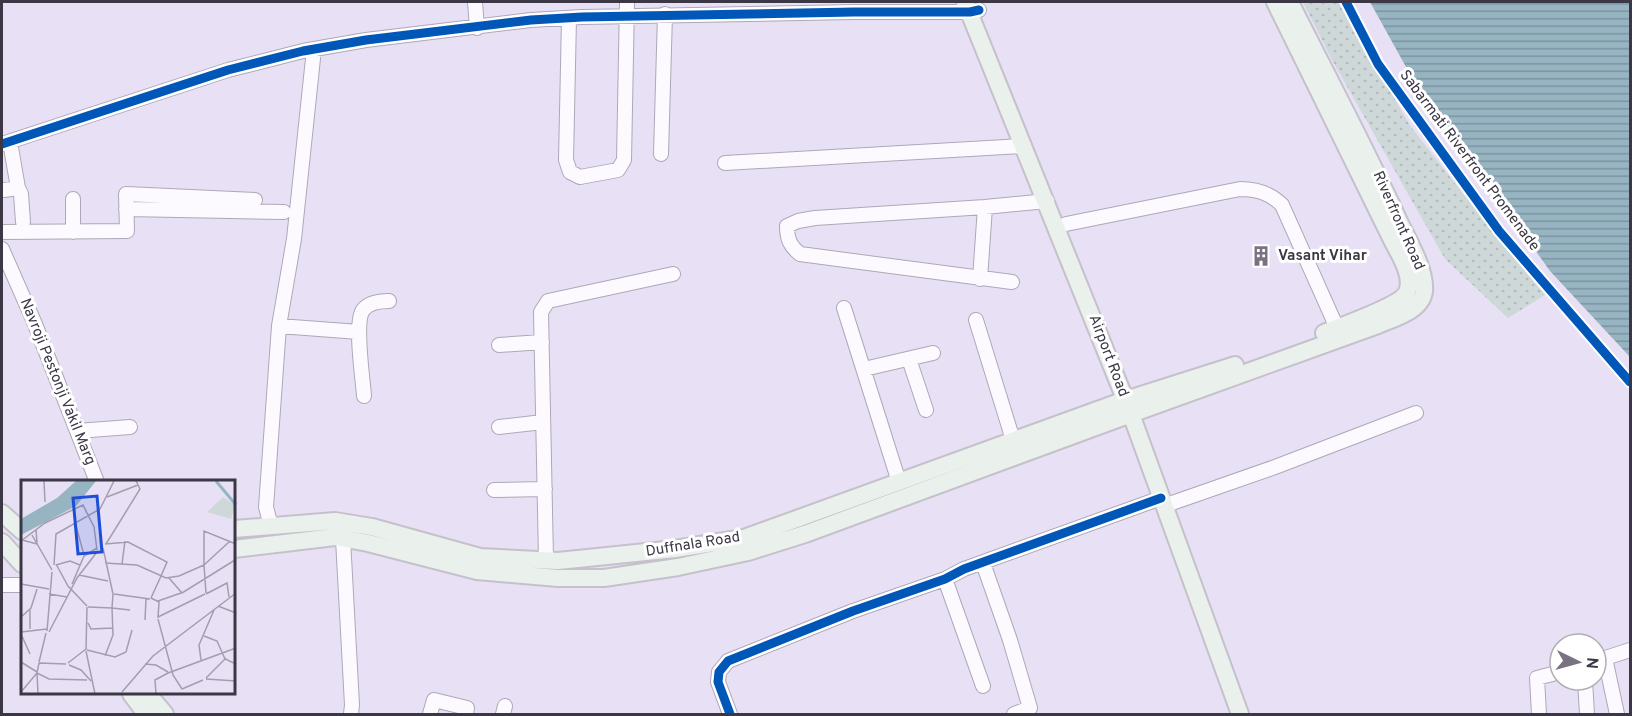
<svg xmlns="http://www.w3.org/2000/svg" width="1632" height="716" font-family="Overpass,sans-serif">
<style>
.park{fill:url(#park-dots)}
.water{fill:url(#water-rules)}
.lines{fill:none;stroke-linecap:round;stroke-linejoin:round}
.minor-casing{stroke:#ada8b7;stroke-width:16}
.major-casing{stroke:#c5c1cb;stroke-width:20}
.minor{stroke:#fcfafe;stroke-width:14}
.major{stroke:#eaf0eb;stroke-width:16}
.cycleway-casing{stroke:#fff;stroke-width:13}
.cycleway{stroke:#0057b8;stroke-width:9}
.labels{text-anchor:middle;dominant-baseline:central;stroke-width:6;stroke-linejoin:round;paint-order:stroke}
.street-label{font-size:15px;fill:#3c3745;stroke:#fff}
.poi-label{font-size:15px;font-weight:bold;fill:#3c3745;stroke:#fff;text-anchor:start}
.inset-river{fill:none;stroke:#97b4c2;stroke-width:3}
.inset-road{fill:none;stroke:#a39daf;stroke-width:1.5}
.view{fill:#1d4ed8;fill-opacity:0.15;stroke:#1d4ed8;stroke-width:3}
.inset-edge{fill:none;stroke:#3c3745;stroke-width:3}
</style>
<defs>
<pattern id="park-dots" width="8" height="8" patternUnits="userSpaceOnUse" patternTransform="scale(1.5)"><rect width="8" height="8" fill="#ced8d9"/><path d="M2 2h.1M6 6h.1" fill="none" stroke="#b2babc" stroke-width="1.8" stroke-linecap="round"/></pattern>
<pattern id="water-rules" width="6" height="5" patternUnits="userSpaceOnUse" patternTransform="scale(1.5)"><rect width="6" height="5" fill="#97b4c2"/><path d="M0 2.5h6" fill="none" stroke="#7c939f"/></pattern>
</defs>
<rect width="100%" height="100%" fill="#e8e1f5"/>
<path class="park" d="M1303 2H1338L1411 127 1490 228 1545 295 1508 318 1445 259 1332 60Z"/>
<path class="water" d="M1370 2H1630V357L1550 271 1411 76Z"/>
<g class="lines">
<g class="minor-casing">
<path id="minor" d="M475 2 477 28
M569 18 566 160 570 172 580 177 618 170 624 160 627 2
M2 144 228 70 303 51 366 40 531 20 582 17 854 12H970L979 10
M661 154 665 14
M725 163 1024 146
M18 188 21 194 23 222
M4 190 18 188 10 142
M126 209 284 212
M1066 224 1240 189C1257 189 1270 193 1282 205L1337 328
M2 232 127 231 126 194 255 200
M73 232V199
M2 249 35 324 97 482
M980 279 985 207
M1012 282 800 254C790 246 787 239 787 226L798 221 815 218 985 207 1047 201
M844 308 899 482
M976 320 1013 440
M279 326 359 332
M499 345 542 342
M909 359 926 410
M864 369 933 353
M364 396C363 379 354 323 363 310 369 302 380 301 389 301
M499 427 543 422
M77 431 130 427
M494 490 545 489
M1172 503 1275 467 1416 413
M271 526 266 507 279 326 294 239 314 49
M343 539 352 705 351 714
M546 560 541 312 548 301 673 274
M983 563 1010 640 1030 708 1014 714
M945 579 983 686
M2 585H22
M1605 658 1617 714
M1596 661 1630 650
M1585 680 1587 714
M430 714 434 700 467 708 466 714
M503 714 505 706
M730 714 718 682 719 672 728 661 853 611 945 579 964 569 1161 498
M1539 714 1537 678 1560 672"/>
</g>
<g class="major-casing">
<path id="major" d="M965 2 1131 414 1240 714
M1275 2 1392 240C1399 254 1414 276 1407 292 1401 305 1339 327 1324 333
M2 513 22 531
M234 529 335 521 372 527 480 557 558 561 675 549 744 538 1125 400 1235 365
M2 542 22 564
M234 549 335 537 368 543 477 571 558 578H604L678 567 748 552 805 534 1131 414 1378 325C1394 318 1422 311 1424 291 1426 269 1407 239 1398 219 1364 145 1326 74 1290 2
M131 694 146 714
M148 694 165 714"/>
</g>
<use href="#minor" class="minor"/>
<use href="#major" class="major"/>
<g class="cycleway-casing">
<path id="cycleway" d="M1346 2 1378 64 1499 231 1630 382
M2 144 228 70 303 51 366 40 531 20 582 17 854 12H970L979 10
M730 714 718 682 719 672 728 661 853 611 945 579 964 569 1161 498"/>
</g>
<use href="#cycleway" class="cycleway"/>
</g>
<defs>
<g id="building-bare" transform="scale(1.62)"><path d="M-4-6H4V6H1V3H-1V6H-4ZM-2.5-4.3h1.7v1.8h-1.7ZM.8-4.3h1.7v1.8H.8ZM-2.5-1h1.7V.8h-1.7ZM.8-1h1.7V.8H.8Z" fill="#787283" stroke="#fff" stroke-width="2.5" paint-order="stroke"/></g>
</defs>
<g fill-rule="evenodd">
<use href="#building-bare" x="1261" y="256"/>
</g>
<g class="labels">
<g class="street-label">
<text transform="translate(1469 161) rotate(53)">Sabarmati Riverfront Promenade</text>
<text transform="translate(1398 221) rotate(66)">Riverfront Road</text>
<text transform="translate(1108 356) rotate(69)">Airport Road</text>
<text transform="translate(57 382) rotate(68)">Navroji Pestonji Vakil Marg</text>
<text transform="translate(693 545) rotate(-9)">Duffnala Road</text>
</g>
<g class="poi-label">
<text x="1278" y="256">Vasant Vihar</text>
</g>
</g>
<g transform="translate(21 480)">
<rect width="214" height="214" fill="#e8e1f5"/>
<path d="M202 17 214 25 210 39 186 32Z" fill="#ced8d9"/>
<path d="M55 1H75L55 26 0 55V39L36 18Z" fill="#97b4c2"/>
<path class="inset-river" d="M195 1 215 25"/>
<path class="inset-road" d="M23 1 24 22M86 17 117 5M54 42 63 75M183 54V51L215 64M11 55 31 90M1 60 16 64 15 49M0 61 24 43 62 25 73 47 76 70M84 64 107 62 146 82 140 96M85 64 119 9 115 1M82 68 92 114M84 83 116 85 145 98 158 96 183 85V51M35 84 47 106 66 126M101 84 104 61M33 85 35 54 79 29 93 1M35 85 49 81 59 85M58 95 87 101M148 98 161 113 214 80M0 104 28 109M51 104 63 76 76 68M185 113 183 85 209 61M28 114 46 117M93 114 129 119M185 114 206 103 208 117M130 118 138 122 137 138M130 118 140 96M137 121 160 113M197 126 215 133M67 127 91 128 92 114M91 128 109 130M0 137 10 128 16 109M137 137 184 114M137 139 152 195 161 209M124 140 125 119M67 143 70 149 92 148M9 149V130M26 151 31 92M0 152 26 149M28 152 56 98 76 72M0 154 9 174M183 156 196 161 204 179 215 184M65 170 66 127M66 170 94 177 105 172 111 150M65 171 74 214M84 176 92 155 91 128M180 180 178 165 193 130M0 182 16 192M18 182 25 153M18 183 45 184M47 183 65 169M124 184 135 185 147 192M48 185 60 190 70 201M185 198 205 178M185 199 215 201M161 209 182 200M0 212 16 193 18 183M101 212 132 176 215 113M17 214 16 193 28 199 66 200M135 214 134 200 147 193 215 168"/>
<path class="view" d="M76 16 81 72 57 74 52 18Z"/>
<rect width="214" height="214" class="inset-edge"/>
</g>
<rect width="1632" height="716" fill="none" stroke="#3c3745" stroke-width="6"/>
<g transform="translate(1578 662) rotate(95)"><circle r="28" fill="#ffffff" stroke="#b1afb5" stroke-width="1.5"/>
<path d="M0-4.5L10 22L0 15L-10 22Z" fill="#787283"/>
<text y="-9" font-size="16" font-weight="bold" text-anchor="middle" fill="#3c3745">N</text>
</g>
</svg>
